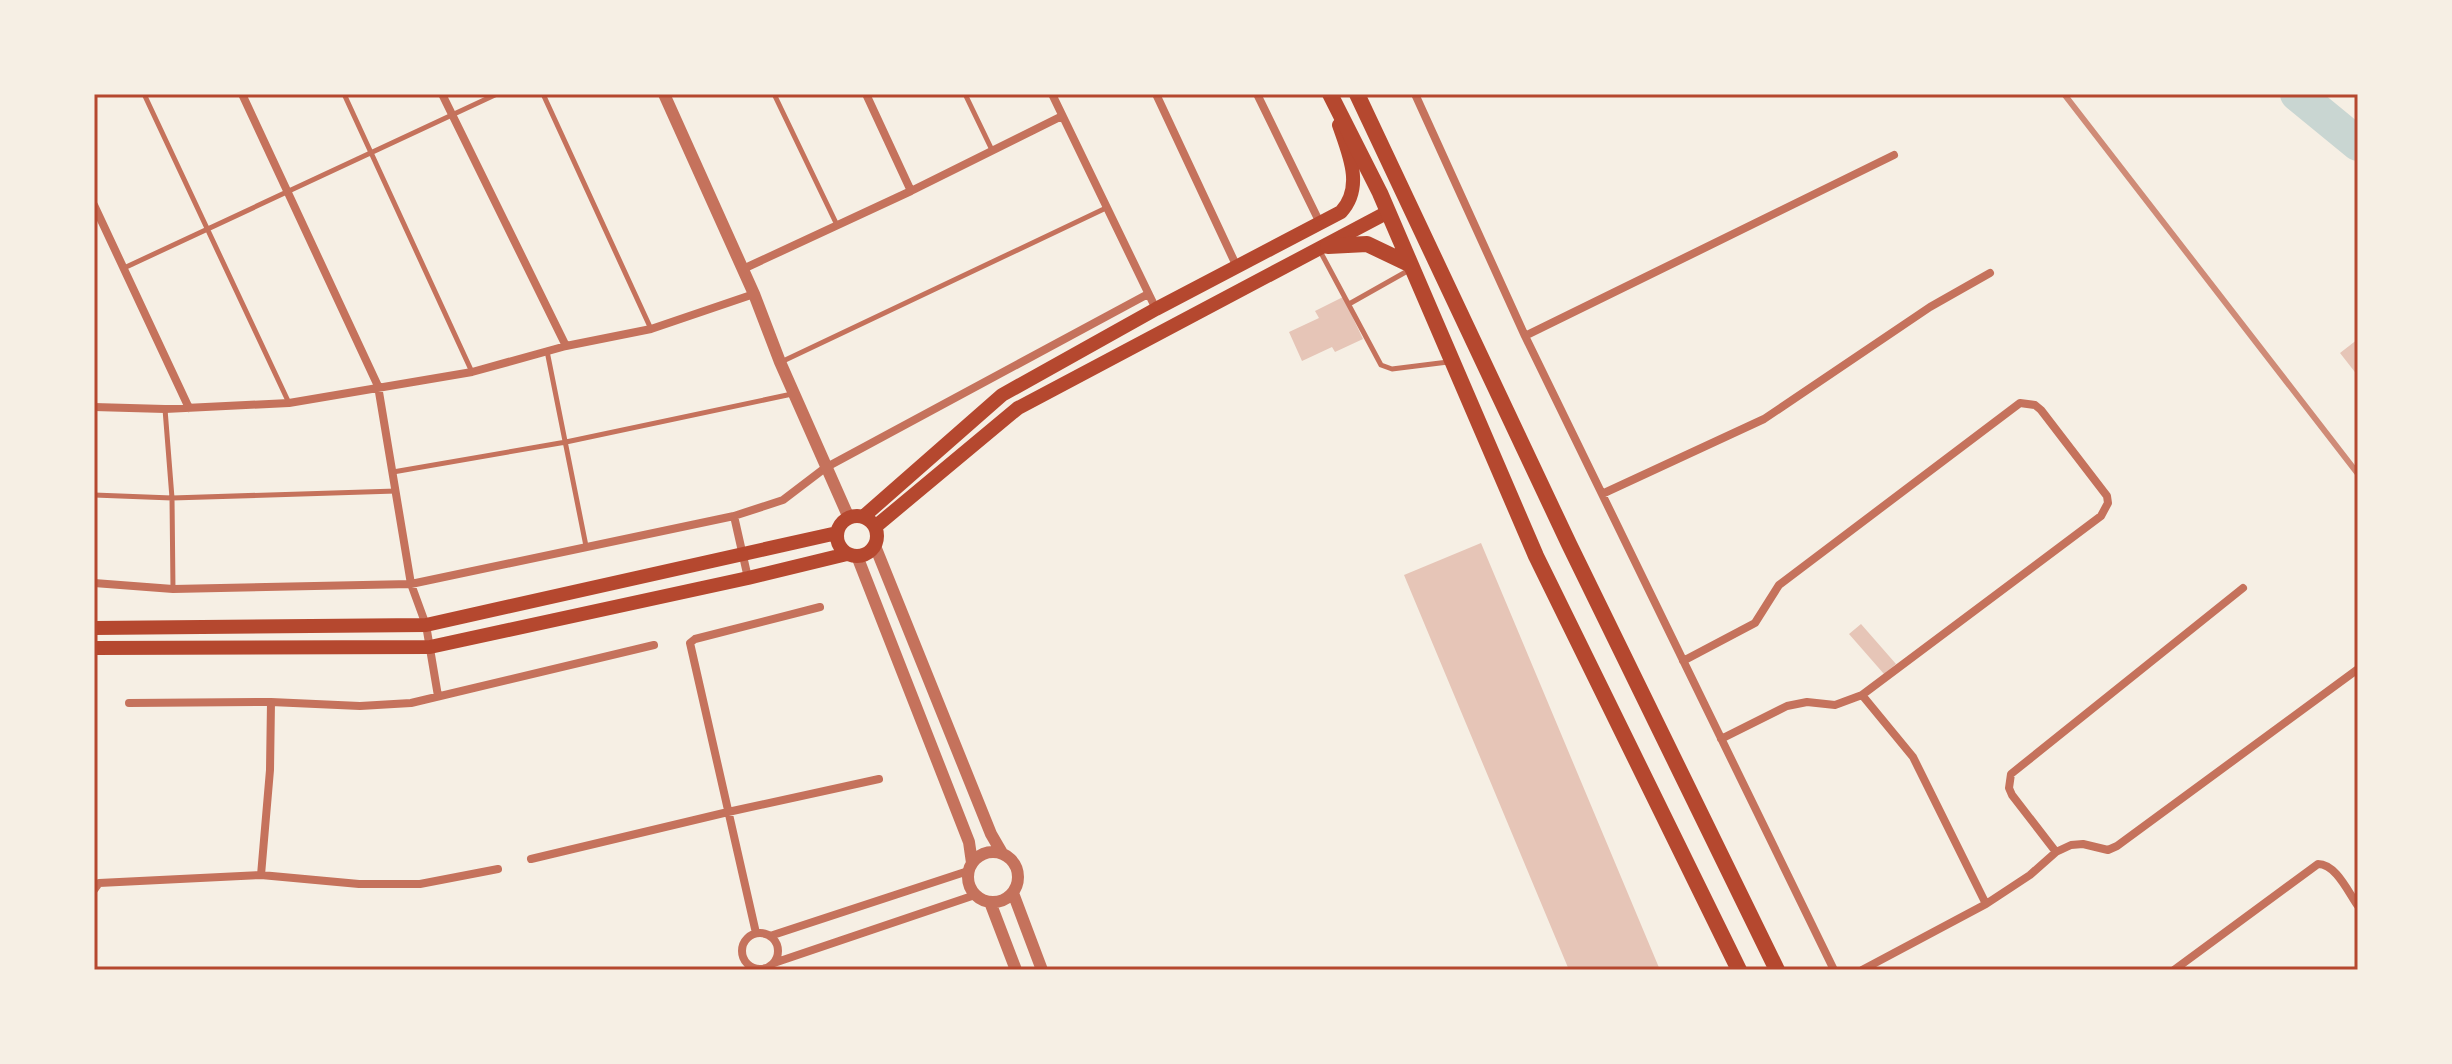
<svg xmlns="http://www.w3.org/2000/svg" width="2452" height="1064" font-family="'IBM Plex Sans',sans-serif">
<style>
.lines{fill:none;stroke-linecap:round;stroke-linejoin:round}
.river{stroke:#c9d6d2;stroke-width:34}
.building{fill:#e6c5b7}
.service{stroke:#c5725c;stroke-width:5}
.minor{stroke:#c5725c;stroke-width:8}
.tertiary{stroke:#c5725c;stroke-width:12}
.secondary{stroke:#b5482f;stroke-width:14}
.trunk{stroke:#b5482f;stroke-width:16}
.rail{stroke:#cf8b77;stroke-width:6}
.neatline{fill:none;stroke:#b5482f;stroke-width:3}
</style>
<rect width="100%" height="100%" fill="#f6efe4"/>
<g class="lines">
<path class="river" d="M2297 94 2358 144"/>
</g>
<path class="building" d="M1343 297 1363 339 1335 352 1332 347 1302 361 1289 332 1319 318 1315 311Z
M2358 339V376L2340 353Z
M1481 543 1660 970H1569L1404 575Z
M1861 624 1896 664 1884 674 1849 634Z"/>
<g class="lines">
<path class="service" d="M144 94 289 403
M344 94 472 372
M543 94 651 329
M774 94 837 225
M965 94 992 150
M1320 251 1381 365 1392 369 1448 362
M124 268 497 94
M1349 304 1411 269
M547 351 586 546
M781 362 1106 208
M165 409 172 498 173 589
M393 472 566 442 792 394
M94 495 172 498 396 491"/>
<path class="minor" d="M242 94 378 386 411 584 426 625 438 696
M442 94 566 346
M866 94 911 191
M1052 94 1156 309
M1156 94 1237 267
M1257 94 1320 223
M1415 94 1525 336 1834 970
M94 205 189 408
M743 269 911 191 1062 116
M1525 336 1894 155
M94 407 165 409 289 403 472 372 566 346 651 329 754 294
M1602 494 1764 419 1930 307 1990 273
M734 516 748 578
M94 583 173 589 411 584 734 516 783 500 825 468 1148 294
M1683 661 1755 623 1779 585 2020 403 2035 405 2041 410 2107 496 2108 503 2101 516 1862 695 1835 705 1807 702 1787 706 1721 739
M1862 695 1913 757 1986 904
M129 703 271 702
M2056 852 2012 795 2009 788 2011 774 2243 588
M531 859 728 812 879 779
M261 875 270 770 271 702 360 706 411 703 654 645
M94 890 99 883 261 875 359 884H420L498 869
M742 951a18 18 0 1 1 36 0a18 18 0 1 1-36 0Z
M756 933 690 643 695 639 820 607
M770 936 968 871
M774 963 975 895
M1862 970 1986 904 2030 875 2056 852 2071 845 2083 844 2108 850 2117 846 2358 669
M2174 970 2318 864C2336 864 2348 892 2358 906"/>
<path class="tertiary" d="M664 94 754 294 780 362 849 518
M875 546 991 834 1002 853
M857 556 969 842 972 863
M968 877a25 25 0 1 1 50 0a25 25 0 1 1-50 0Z
M1013 893 1042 970
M990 902 1016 970"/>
<path class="secondary" d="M837 536a20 20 0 1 1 40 0a20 20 0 1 1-40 0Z
M863 517 1002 395 1156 309 1341 212C1364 187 1349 154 1339 125
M875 527 1018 408 1388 212
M94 628 426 625 837 533
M94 648 430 647 748 578 847 554"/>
<path class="trunk" d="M1330 94 1380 193 1536 556 1739 970
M1357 94 1569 544 1777 970
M1328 246 1367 244 1409 264"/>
<path class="rail" d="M2064 94 2358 474"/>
</g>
<rect width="2452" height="1064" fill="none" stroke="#f6efe4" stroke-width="192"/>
<rect x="96" y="96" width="2260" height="872" class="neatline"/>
</svg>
